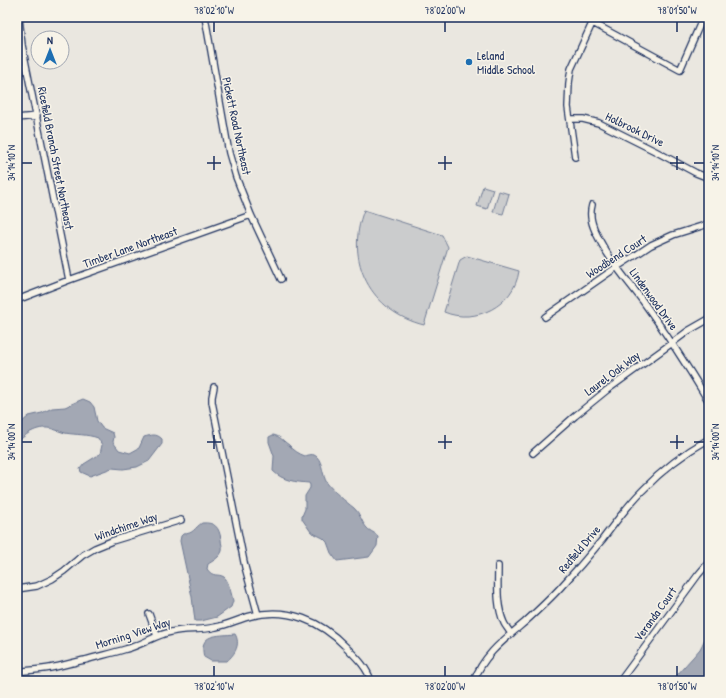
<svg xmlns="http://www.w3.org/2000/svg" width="726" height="698" font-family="'Patrick Hand',sans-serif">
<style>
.green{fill:#cbcccd;stroke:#737e96}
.water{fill:#a3a8b4;stroke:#6d7892}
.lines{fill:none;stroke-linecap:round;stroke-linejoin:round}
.street-casing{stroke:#1b2f5e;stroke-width:8}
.street{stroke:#f7f3e8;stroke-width:5.5}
.ticks{fill:none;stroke:#1b2f5e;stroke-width:1.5}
.poi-dot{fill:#1f6fb2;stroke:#f7f3e8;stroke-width:1.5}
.labels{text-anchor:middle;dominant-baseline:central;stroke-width:3;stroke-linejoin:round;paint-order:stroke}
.poi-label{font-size:12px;fill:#1b2f5e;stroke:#f7f3e8;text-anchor:start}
.street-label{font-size:12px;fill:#1b2f5e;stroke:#f7f3e8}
.neatline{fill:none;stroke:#1b2f5e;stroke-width:1.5}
.ticks-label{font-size:10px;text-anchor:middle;fill:#1b2f5e}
</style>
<rect width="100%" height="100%" fill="#eae7e0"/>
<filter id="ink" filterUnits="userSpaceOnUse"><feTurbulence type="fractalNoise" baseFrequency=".025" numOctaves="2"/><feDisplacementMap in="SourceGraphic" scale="8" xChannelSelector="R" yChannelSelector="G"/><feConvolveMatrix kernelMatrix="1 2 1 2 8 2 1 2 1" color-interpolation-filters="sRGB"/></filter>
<g filter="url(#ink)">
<path class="green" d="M483 186 493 189 487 209 477 206Z
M499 191 509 194 503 214 493 212Z
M364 210 442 235 448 247 424 325C371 312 344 261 364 210Z
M467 256 519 271C514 306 475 325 444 312L460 260Z"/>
<path class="water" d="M83 399 90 402 94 407 97 421 102 428 113 433 114 437 113 442 119 450 130 453 139 448 144 437C152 435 156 433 162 439V444L149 461 137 467 123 469 112 468 90 476 81 472 80 469 84 464 100 454 102 445 98 438C87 434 76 435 65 433 61 432 57 430 53 429 39 425 26 433 17 443V424L21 423 29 416 42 413 52 408 65 407 76 402Z
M273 435C280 436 283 441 289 445 293 450 299 454 305 456 309 455 313 453 317 457 323 463 322 475 327 483 334 492 345 501 354 508 360 513 361 521 366 527 369 531 374 532 378 536L377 546 369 557 337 561 331 553 327 542 323 538 311 532 302 519V516L305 509V496L310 488V485L309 483C296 482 283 481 273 471L274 456 269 442V437Z
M202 523C215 522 219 527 221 539 221 543 223 548 222 551 220 557 213 561 208 564L207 569C213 578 218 573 224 577 228 579 232 596 233 601L231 607 217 617 201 621H195L192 597 180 541 181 536 183 534C194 534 194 528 202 523Z
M709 632V675L705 681H673C681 669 691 660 700 649 703 644 705 637 709 632Z
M235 634C241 644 235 654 227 661H211L204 657C198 633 217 636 235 634Z"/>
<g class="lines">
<g class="street-casing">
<path id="street" d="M19 17 22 45 69 280
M205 17 229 153 236 177 251 215 281 279
M593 23 680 70 701 22
M17 118 37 116
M570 119H583L599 123 655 151 696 173 709 178
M575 157 568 107 569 83 571 69 595 17
M592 205C589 216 592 225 597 235 608 258 626 279 642 300 666 333 688 367 709 402
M17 300 69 280 251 215
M545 317 617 267 639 253 651 245 673 235 705 225
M214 387 212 397V402L245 567 258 615
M533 453 575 416 607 390 672 343 688 331 709 319
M498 566C498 585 496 605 504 623 506 627 509 630 511 634
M17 589 37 586 52 579 64 571 83 555 95 548 112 541 181 520
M149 614 157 636
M17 672C28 670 39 670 50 668 62 666 74 662 85 660 99 656 113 653 126 649 142 645 155 635 171 632 186 628 201 631 216 627 228 625 239 619 251 616 288 607 321 621 346 647 356 657 367 667 371 681
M474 681C483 655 505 639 525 622 537 611 549 600 560 588 574 573 588 557 602 540 615 523 627 506 642 491 662 470 684 453 709 439
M620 681 698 575 709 562"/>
</g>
<use href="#street" class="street"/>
</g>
</g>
<path class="ticks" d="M214 22V32M445 22V32M677 22V32M214 156V170M445 156V170M677 156V170M22 163H32M207 163H221M438 163H452M670 163H684M694 163H704M214 435V449M445 435V449M677 435V449M22 442H32M207 442H221M438 442H452M670 442H684M694 442H704M214 666V676M445 666V676M677 666V676"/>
<circle class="poi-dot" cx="469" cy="62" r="4"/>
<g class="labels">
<g class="poi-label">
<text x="477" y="55">Leland<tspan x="477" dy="14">Middle School</tspan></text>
</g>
<g class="street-label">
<text transform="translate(237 126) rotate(78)">Pickett Road Northeast</text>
<text transform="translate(635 129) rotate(26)">Holbrook Drive</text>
<text transform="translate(56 158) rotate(79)">Ricefield Branch Street Northeast</text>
<text transform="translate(130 247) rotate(-20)">Timber Lane Northeast</text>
<text transform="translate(616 256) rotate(-33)">Woodbend Court</text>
<text transform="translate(654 299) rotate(54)">Lindenwood Drive</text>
<text transform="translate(612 373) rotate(-37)">Laurel Oak Way</text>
<text transform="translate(126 526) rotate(-19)">Windchime Way</text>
<text transform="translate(579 549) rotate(-50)">Redfield Drive</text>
<text transform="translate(655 614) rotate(-54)">Veranda Court</text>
<text transform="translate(133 633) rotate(-18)">Morning View Way</text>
</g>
</g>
<rect width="726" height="698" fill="none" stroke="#f7f3e8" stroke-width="44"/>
<g transform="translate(50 50)"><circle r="19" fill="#f7f3e8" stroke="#9fa5b1"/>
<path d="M0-3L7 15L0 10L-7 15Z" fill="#1f6fb2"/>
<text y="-6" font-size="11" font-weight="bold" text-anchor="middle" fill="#1b2f5e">N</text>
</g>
<rect x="22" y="22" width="682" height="654" class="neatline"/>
<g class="ticks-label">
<text x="214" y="14">78°02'10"W</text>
<text x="445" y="14">78°02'00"W</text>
<text x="677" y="14">78°01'50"W</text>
<text transform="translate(11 163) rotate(-90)" y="4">34°14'10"N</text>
<text transform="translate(715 163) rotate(-90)" y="4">34°14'10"N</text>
<text transform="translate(11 442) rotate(-90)" y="4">34°14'00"N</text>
<text transform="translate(715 442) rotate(-90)" y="4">34°14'00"N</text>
<text x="214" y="690">78°02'10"W</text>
<text x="445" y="690">78°02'00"W</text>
<text x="677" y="690">78°01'50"W</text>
</g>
</svg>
